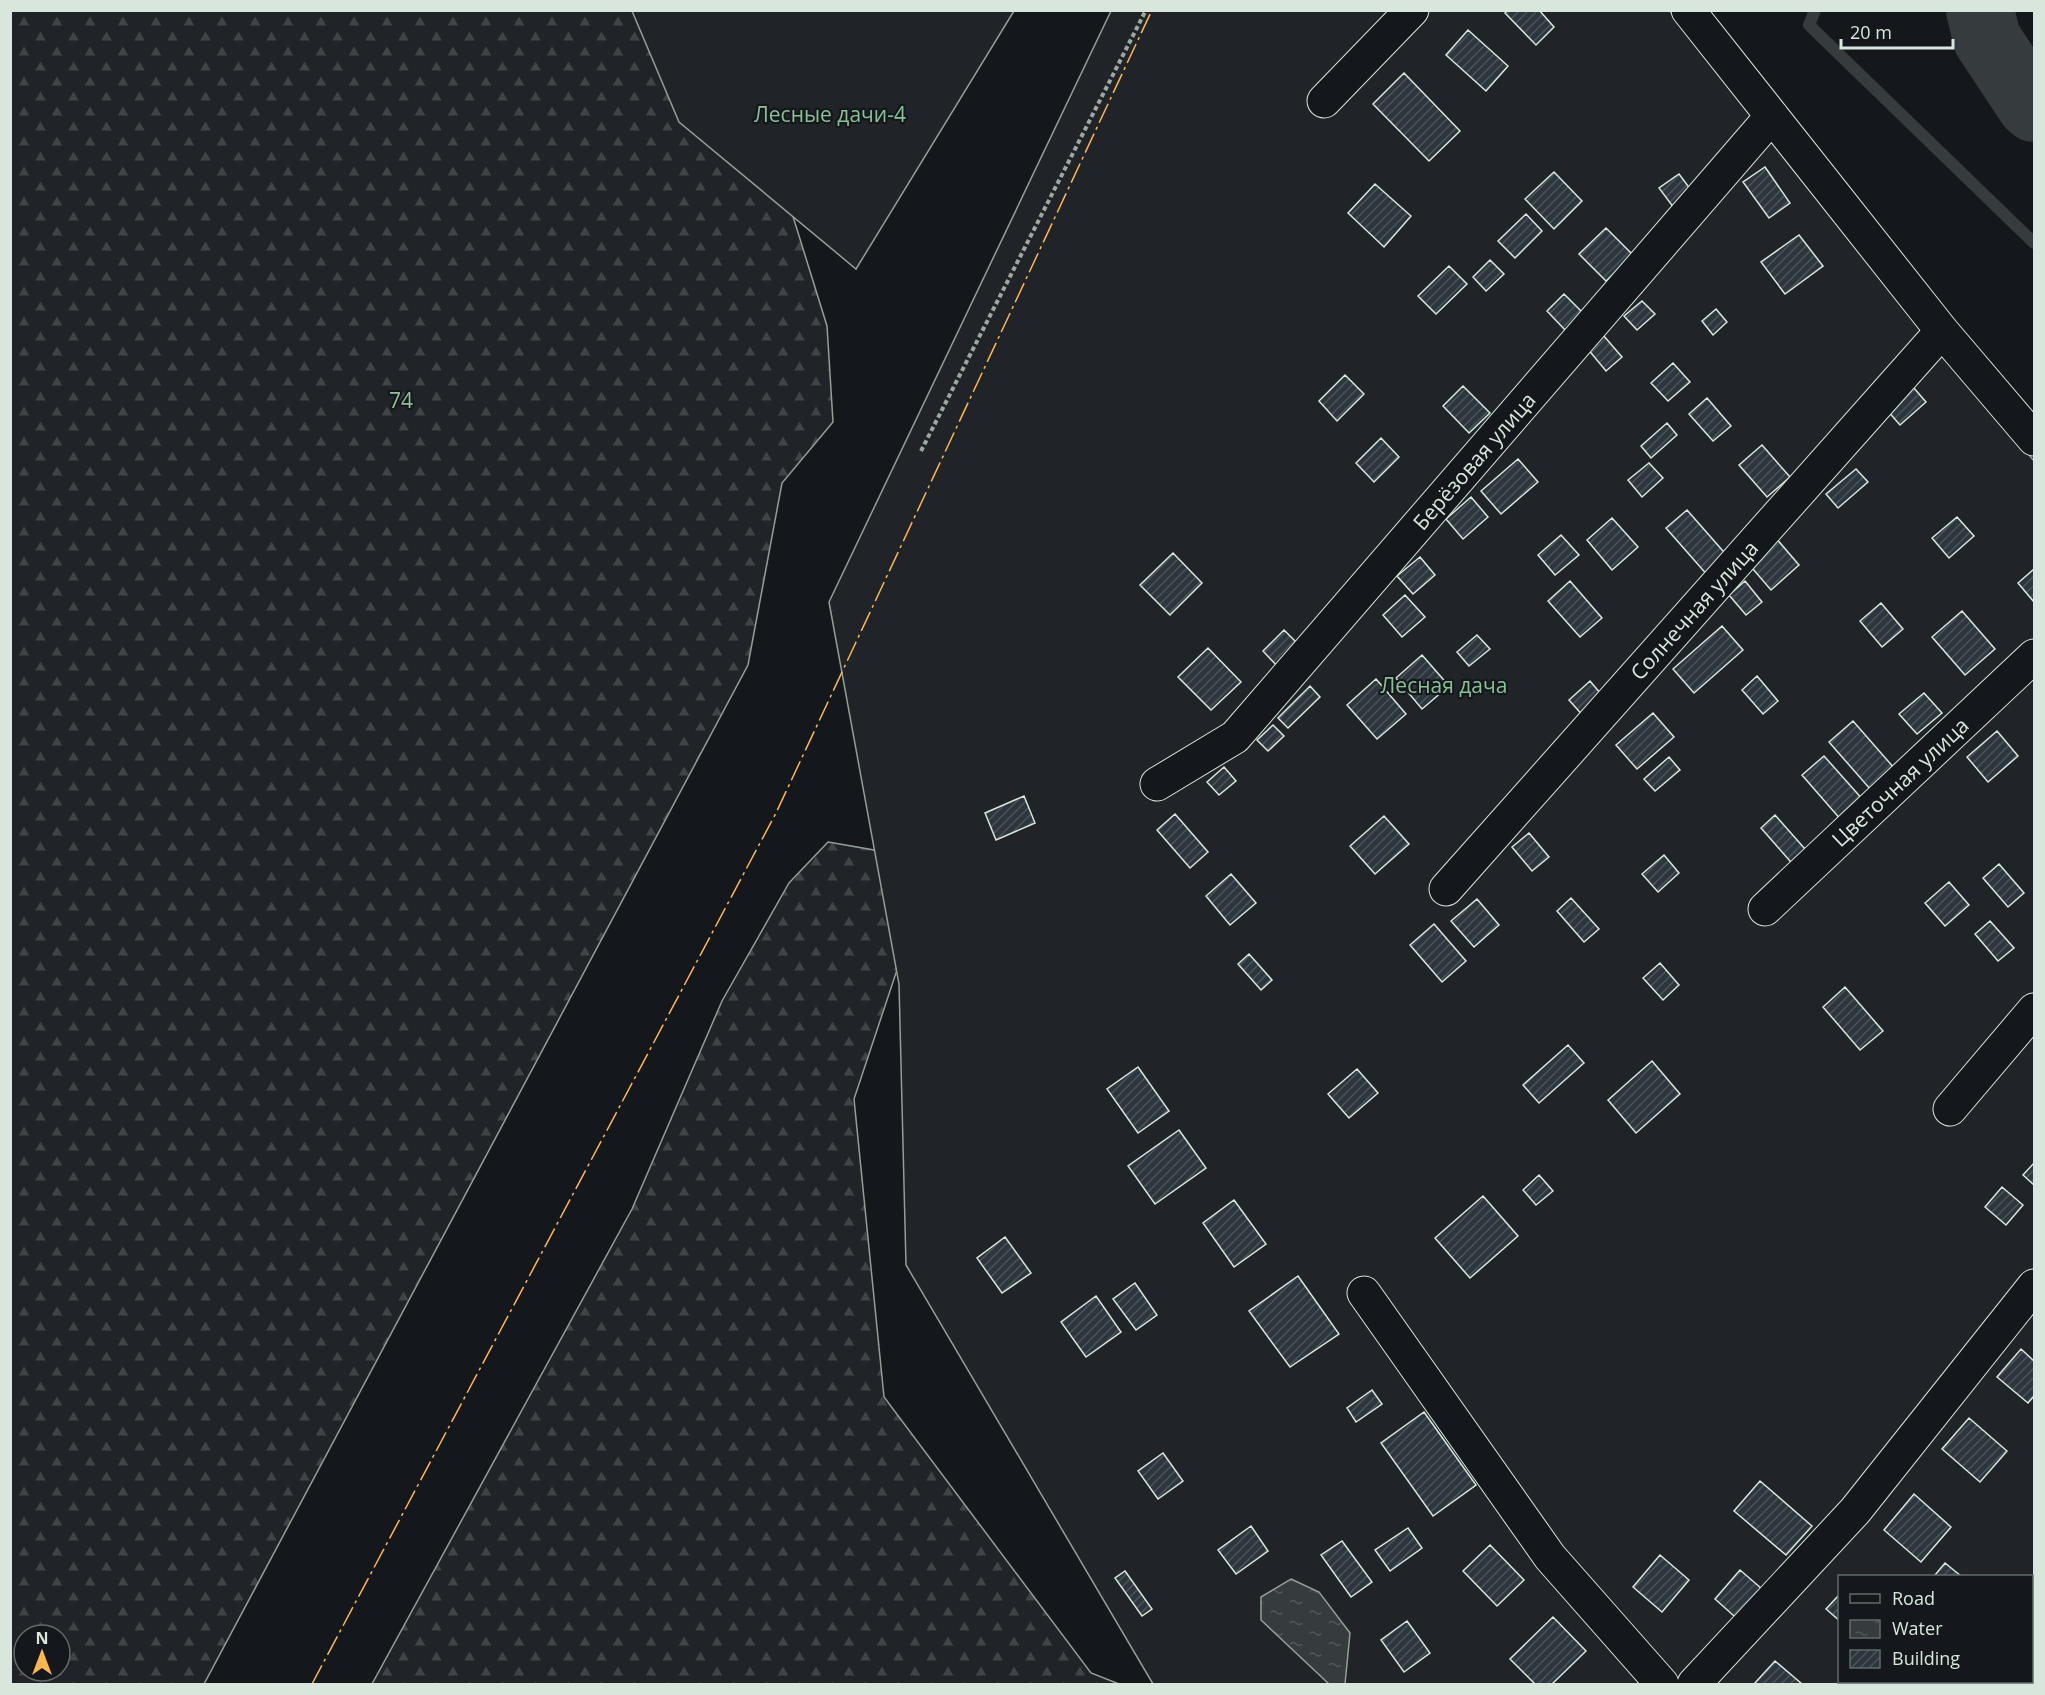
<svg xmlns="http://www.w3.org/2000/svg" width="2045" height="1695" font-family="'Open Sans',sans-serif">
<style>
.forest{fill:url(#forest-firs);stroke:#939e99;stroke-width:1.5;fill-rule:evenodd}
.garden{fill:#202428;stroke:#939e99;stroke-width:1.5;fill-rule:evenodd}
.water{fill:url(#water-ripples);stroke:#939e99;stroke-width:1.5}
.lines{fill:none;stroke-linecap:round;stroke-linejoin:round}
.stream{stroke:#363b3e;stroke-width:12}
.river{stroke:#363b3e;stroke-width:68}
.building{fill:url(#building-hatch);stroke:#d8e6dc;stroke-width:1.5}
.minor-casing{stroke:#d8e6dc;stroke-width:35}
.path{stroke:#9da8a2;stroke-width:4;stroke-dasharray:4.5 3;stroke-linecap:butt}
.minor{stroke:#14181c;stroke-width:33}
.power{stroke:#ffb74d;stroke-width:1.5;stroke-dasharray:21 4.5 3 4.5;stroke-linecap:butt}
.labels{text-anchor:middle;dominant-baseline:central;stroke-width:4.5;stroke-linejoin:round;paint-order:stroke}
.park-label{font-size:21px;fill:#8ac095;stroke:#14181c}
.street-label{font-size:21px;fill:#d8e6dc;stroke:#14181c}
</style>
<defs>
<pattern id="forest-firs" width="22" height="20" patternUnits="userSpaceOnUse" patternTransform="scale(1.5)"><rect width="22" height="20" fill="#202428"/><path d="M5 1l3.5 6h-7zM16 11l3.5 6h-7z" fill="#404447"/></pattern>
<pattern id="water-ripples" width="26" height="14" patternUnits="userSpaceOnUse" patternTransform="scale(1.5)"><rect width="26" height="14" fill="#363b3e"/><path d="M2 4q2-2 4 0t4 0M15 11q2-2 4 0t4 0" fill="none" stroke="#525759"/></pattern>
<pattern id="building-hatch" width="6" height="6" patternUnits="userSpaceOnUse" patternTransform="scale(1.5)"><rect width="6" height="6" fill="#2c363c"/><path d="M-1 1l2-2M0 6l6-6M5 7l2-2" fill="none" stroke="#4a5358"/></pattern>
</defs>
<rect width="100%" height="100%" fill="#14181c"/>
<path class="forest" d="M11 11H798L750 78 827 326 833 422 782 483 748 665 204 1684H11ZM24 1635H60V1671H24Z
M828 842 874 850 921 898 854 1099 884 1397 1091 1673 1119 1684H372L632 1209 722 1001 789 883Z"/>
<path class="garden" d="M632 11H1014L856 269 679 122Z
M1111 11H1670L2034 461V1684H1153L906 1265 899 984 829 602ZM1840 1576H2032V1682H1840Z"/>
<path class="water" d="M1291 1579 1319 1592 1350 1633 1345 1684H1329L1261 1620V1597Z"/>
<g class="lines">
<path class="stream" d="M1815 10 1809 25 2034 243"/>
<path class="river" d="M1980 10 1987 39 2030 104 2034 108"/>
</g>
<path class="building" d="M1508 10H1539L1554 27 1536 45 1505 13Z
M1468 30 1508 66 1486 91 1446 55Z
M1404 73 1460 131 1429 161 1373 104Z
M1765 167 1790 203 1769 218 1743 182Z
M1554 172 1582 201 1554 229 1525 199Z
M1679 174 1694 194 1674 208 1659 188Z
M1375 184 1411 216 1384 247 1348 213Z
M1526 214 1542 231 1515 258 1498 241Z
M1606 228 1633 255 1606 281 1579 254Z
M1799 235 1823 266 1785 294 1761 262Z
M1490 260 1504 274 1486 291 1473 277Z
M1449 266 1467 284 1436 314 1418 296Z
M1564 294 1584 314 1566 331 1547 311Z
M1642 301 1655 314 1637 330 1624 316Z
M1716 309 1727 322 1713 335 1702 321Z
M1603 335 1622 357 1606 371 1587 348Z
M1673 363 1690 382 1668 401 1651 383Z
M1345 375 1364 394 1337 421 1319 401Z
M1463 386 1490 413 1469 433 1443 406Z
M1913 387 1926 402 1900 425 1887 410Z
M1707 398 1731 426 1713 441 1689 414Z
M1667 423 1677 435 1651 458 1641 446Z
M1381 438 1399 457 1374 482 1356 463Z
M1762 445 1790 477 1767 497 1739 465Z
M1518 459 1538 482 1501 514 1481 491Z
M1649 463 1663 478 1642 497 1628 480Z
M1856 469 1868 482 1838 508 1826 494Z
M1471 497 1488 517 1463 539 1446 519Z
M1687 510 1730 559 1709 577 1666 528Z
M1957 517 1974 536 1949 558 1932 538Z
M1612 518 1638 547 1612 570 1587 540Z
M1561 535 1579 555 1555 575 1538 555Z
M1775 537 1799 565 1771 590 1747 562Z
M1173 553 1202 583 1170 615 1140 585Z
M1420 557 1435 575 1413 594 1397 576Z
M2034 569V602L2018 583Z
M1570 581 1602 618 1580 637 1548 601Z
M1745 581 1762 602 1746 615 1729 595Z
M1405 595 1425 617 1402 637 1383 615Z
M1881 603 1903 629 1882 647 1860 621Z
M1962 611 1995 649 1965 675 1932 637Z
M1722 626 1743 650 1694 693 1673 669Z
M1284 630 1301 647 1279 668 1263 651Z
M1477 635 1490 649 1469 666 1457 652Z
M1208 648 1241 682 1211 710 1178 677Z
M1422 655 1449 686 1422 709 1396 678Z
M1757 676 1778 701 1763 714 1742 690Z
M1376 679 1406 714 1377 739 1347 705Z
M1590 681 1606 700 1585 718 1569 700Z
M1310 686 1320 697 1288 728 1278 718Z
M1924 693 1942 713 1917 734 1899 714Z
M1653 713 1674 737 1637 769 1616 745Z
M1853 721 1895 769 1871 790 1829 742Z
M1273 725 1284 736 1268 751 1257 740Z
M1997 731 2018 756 1988 782 1967 757Z
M1824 756 1864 801 1842 821 1802 775Z
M1669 757 1680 770 1655 791 1644 779Z
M1224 767 1236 781 1219 795 1207 782Z
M1024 796 1035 823 996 840 985 813Z
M1175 814 1208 852 1190 868 1157 830Z
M1775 815 1812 857 1797 869 1761 828Z
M1384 816 1409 844 1375 874 1350 846Z
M1529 833 1549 857 1532 871 1512 847Z
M1664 855 1679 873 1658 892 1642 874Z
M1999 864 2024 893 2008 907 1983 878Z
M1231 874 1256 903 1230 925 1206 896Z
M1949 882 1969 905 1945 926 1925 903Z
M1571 898 1599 929 1584 942 1557 911Z
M1477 899 1499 925 1474 947 1451 921Z
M1990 921 2014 948 1998 961 1975 934Z
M1434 924 1466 961 1442 982 1410 945Z
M1249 954 1272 980 1261 990 1238 964Z
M1660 963 1679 985 1663 1000 1643 978Z
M1845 987 1883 1031 1860 1050 1823 1007Z
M1568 1045 1584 1063 1539 1103 1523 1085Z
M1652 1061 1680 1094 1636 1133 1608 1100Z
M1138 1067 1169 1111 1138 1133 1107 1089Z
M1357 1069 1378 1093 1349 1118 1328 1094Z
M1179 1130 1206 1168 1155 1204 1128 1166Z
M2034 1163V1185L2023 1175Z
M1539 1175 1553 1191 1536 1205 1523 1190Z
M2002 1187 2023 1205 2006 1225 1985 1207Z
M1483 1196 1518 1236 1470 1278 1435 1238Z
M1234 1200 1266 1244 1234 1267 1203 1223Z
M1005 1237 1031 1273 1002 1293 977 1258Z
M1298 1276 1339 1334 1290 1367 1249 1311Z
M1135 1283 1157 1315 1136 1330 1113 1299Z
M1096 1296 1121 1332 1086 1357 1061 1322Z
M2021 1349 2034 1361V1396L2028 1403 1997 1377Z
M1372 1390 1382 1404 1356 1422 1347 1408Z
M1424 1412 1476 1485 1433 1516 1381 1443Z
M1969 1418 2007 1451 1980 1482 1942 1449Z
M1163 1453 1183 1481 1158 1499 1138 1471Z
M1760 1481 1812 1526 1786 1555 1734 1511Z
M1914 1494 1951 1527 1921 1562 1884 1530Z
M1251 1526 1268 1551 1236 1574 1218 1550Z
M1408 1528 1422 1548 1390 1571 1375 1550Z
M1342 1541 1372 1582 1351 1597 1321 1555Z
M1490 1545 1524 1580 1497 1606 1463 1571Z
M1660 1555 1689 1580 1662 1612 1633 1587Z
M1945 1563 1961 1576H1937L1935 1575Z
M1740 1570 1769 1595 1743 1624 1715 1599Z
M1125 1571 1152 1609 1142 1616 1115 1578Z
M1840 1594V1621L1826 1609Z
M1553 1617 1586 1651 1552 1684H1535L1510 1659Z
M2034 1618V1664L2032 1662V1621Z
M1407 1621 1430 1653 1404 1672 1381 1640Z
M1775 1661 1802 1684H1754Z"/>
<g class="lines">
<g class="minor-casing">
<path id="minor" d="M1688 10 1942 331 2034 439
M1324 101 1412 10
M1157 784 1235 737 1772 116
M1446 889 1942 331
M1765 909 2034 656
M1950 1109 2034 1010
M1364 1293 1550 1557 1662 1684
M1694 1684 1855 1511 2034 1286"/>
</g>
<path class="path" d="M921 451 1146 10"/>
<use href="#minor" class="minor"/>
<path class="power" d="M312 1684 776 813 1152 10"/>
</g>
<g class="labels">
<g class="park-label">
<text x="830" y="114">Лесные дачи-4</text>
<text x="401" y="400">74</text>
<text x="1444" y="685">Лесная дача</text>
</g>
<g class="street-label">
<text transform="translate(1474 461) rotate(-49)">Берёзовая улица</text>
<text transform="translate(1694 610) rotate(-48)">Солнечная улица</text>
<text transform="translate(1900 782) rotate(-43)">Цветочная улица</text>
</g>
</g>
<rect width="2045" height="1695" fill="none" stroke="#d8e6dc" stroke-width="24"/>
<rect x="1838" y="1575" width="195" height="108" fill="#14181c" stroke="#626a69" stroke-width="1.5"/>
<rect x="1850" y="1594" width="30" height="9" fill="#14181c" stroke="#626a69" stroke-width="1.5"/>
<text x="1892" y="1605" font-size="18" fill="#d8e6dc">Road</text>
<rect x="1850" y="1620" width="30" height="18" fill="url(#water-ripples)" stroke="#626a69" stroke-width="1.5"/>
<text x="1892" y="1635" font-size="18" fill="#d8e6dc">Water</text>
<rect x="1850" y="1650" width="30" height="18" fill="url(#building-hatch)" stroke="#626a69" stroke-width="1.5"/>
<text x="1892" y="1665" font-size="18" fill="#d8e6dc">Building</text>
<g transform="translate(42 1653)"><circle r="28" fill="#14181c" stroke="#626a69" stroke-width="1.5"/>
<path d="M0-4.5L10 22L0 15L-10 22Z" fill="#ffb74d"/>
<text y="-9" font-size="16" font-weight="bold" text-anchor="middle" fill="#d8e6dc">N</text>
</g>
<path d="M1841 39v9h112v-9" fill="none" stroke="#d8e6dc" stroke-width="3"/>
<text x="1850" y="39" font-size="18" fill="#d8e6dc" stroke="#14181c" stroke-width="4.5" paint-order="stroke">20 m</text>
</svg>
